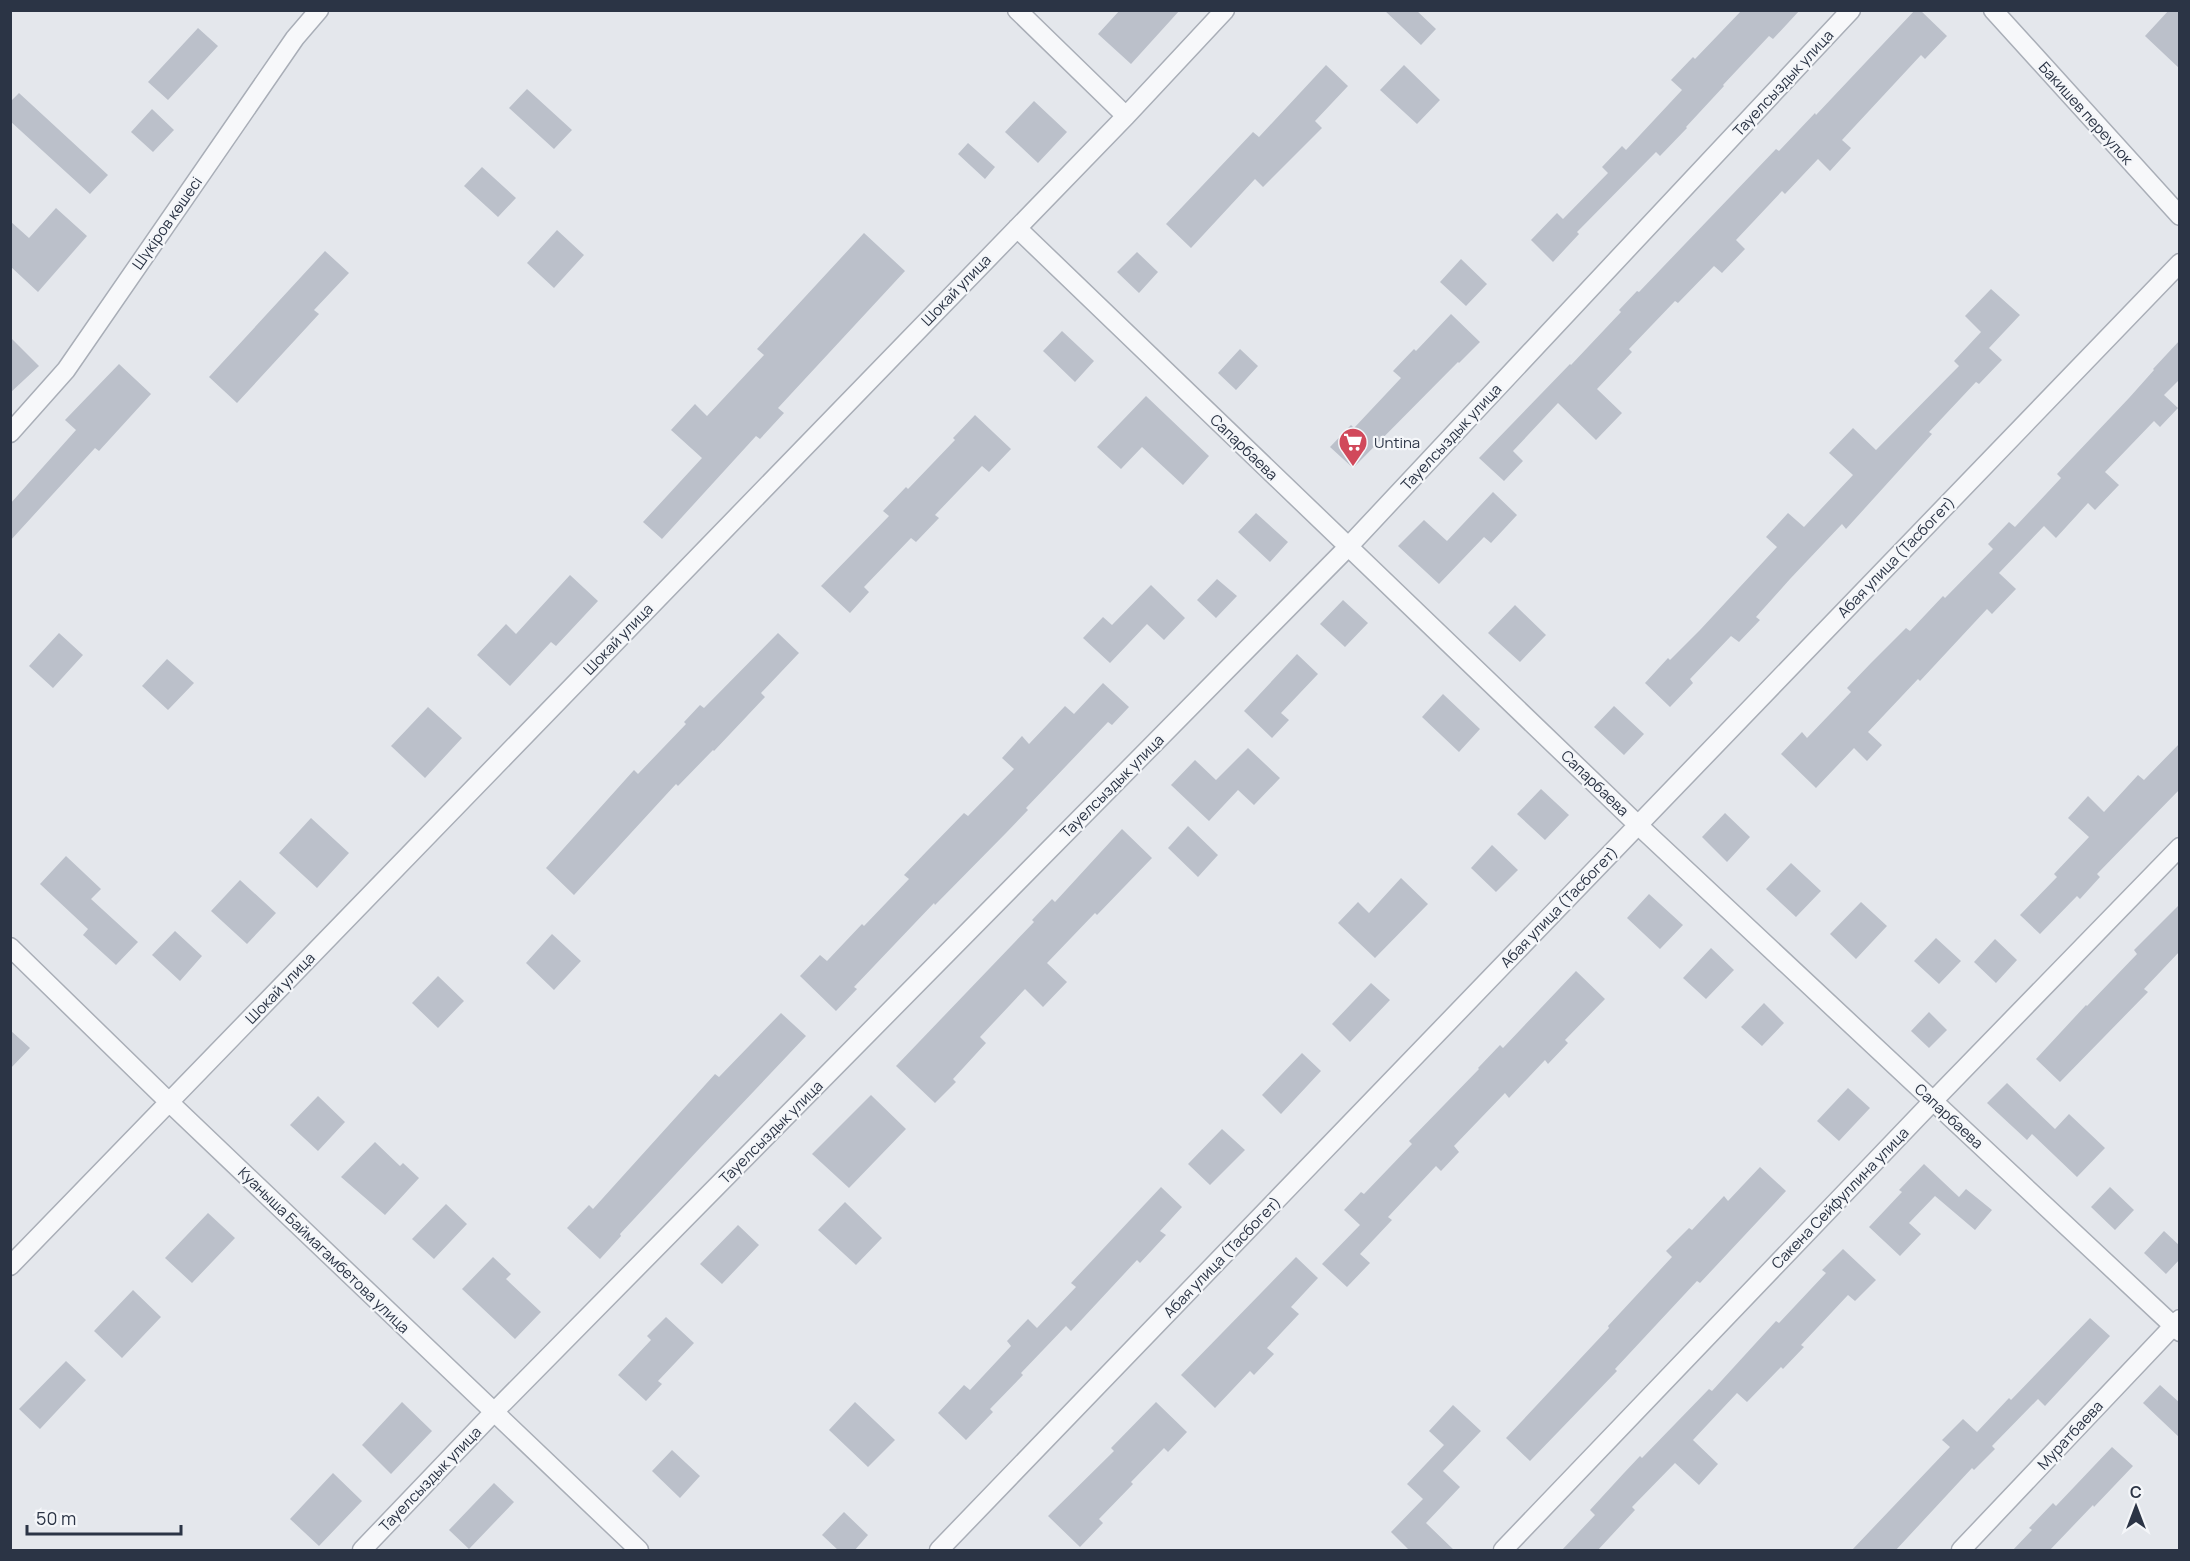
<svg xmlns="http://www.w3.org/2000/svg" width="2190" height="1561" font-family="Manrope,sans-serif">
<style>
.building{fill:#bbc0ca}
.lines{fill:none;stroke-linecap:round;stroke-linejoin:round}
.street-casing{stroke:#a9aeb7;stroke-width:21}
.street{stroke:#f7f8fa;stroke-width:18}
.labels{text-anchor:middle;dominant-baseline:central;stroke-width:4.5;stroke-linejoin:round;paint-order:stroke}
.street-label{font-size:15px;fill:#2b3445;stroke:#f4f6f9}
.poi-label{font-size:15px;fill:#2b3445;stroke:#f4f6f9;text-anchor:start}
</style>
<rect width="100%" height="100%" fill="#e4e7ec"/>
<path class="building" d="M1120 10H1180L1131 64 1098 34Z
M1384 10H1416L1436 29 1421 45Z
M1742 10H1800L1773 39 1769 36 1723 85 1724 86 1686 127 1687 128 1660 156 1656 152 1577 232 1579 234 1553 262 1531 240 1557 213 1563 219 1608 173 1602 167 1622 146 1626 150 1682 90 1671 80 1693 57 1695 59Z
M1915 10H1920L1947 36 1925 59 1921 55 1842 140 1851 148 1830 171 1818 159 1785 194 1782 191 1736 240 1745 249 1722 273 1714 266 1678 303 1675 301 1629 349 1632 352 1597 389 1622 413 1596 440 1558 403 1513 451 1523 461 1504 481 1479 458 1570 364 1571 365 1621 312 1619 310 1637 291 1639 292 1776 149 1779 151 1815 113 1816 115Z
M2169 10H2180V69L2145 36Z
M198 28 218 46 168 100 148 82Z
M1326 65 1348 86 1315 121 1322 128 1263 187 1255 179 1191 248 1166 224 1253 132 1259 137Z
M1404 65 1440 100 1417 124 1380 90Z
M527 89 572 130 554 149 509 108Z
M19 93 108 175 90 194 10 121V102Z
M1034 101 1067 132 1038 163 1005 132Z
M152 109 174 130 153 152 131 132Z
M968 143 995 167 985 179 958 154Z
M482 167 516 198 498 217 464 186Z
M56 208 87 236 38 292 10 266V221L29 238Z
M557 230 584 255 554 288 527 263Z
M864 233 905 271 778 408 784 413 760 439 756 436 662 539 643 522 702 458 671 430 695 404 707 416 764 355 757 349Z
M325 251 349 273 314 310 319 314 237 403 209 377Z
M1137 252 1158 272 1139 293 1117 272Z
M1461 259 1487 284 1466 306 1440 282Z
M1991 289 2020 315 1989 348 2002 360 1979 384 1976 382 1929 432 1932 434 1846 529 1842 524 1790 579 1756 617 1760 620 1739 642 1731 636 1690 679 1693 683 1670 707 1645 683 1668 658 1670 660 1700 630 1777 547 1766 537 1788 513 1804 527 1853 475 1829 453 1853 428 1876 450 1959 366 1954 361 1981 332 1965 316Z
M1451 314 1480 342 1459 363 1458 362 1353 468 1330 447 1351 425 1354 428 1401 378 1393 371 1414 349 1416 351Z
M1062 331 1094 361 1075 382 1043 351Z
M10 337 39 366 10 393Z
M2180 340V379L2164 395 2178 408 2160 427 2154 421 2105 472 2119 485 2095 510 2088 503 2056 538 2044 526 1999 573 2016 589 1992 614 1987 609 1920 681 1918 679 1868 732 1882 745 1867 761 1854 748 1816 788 1781 754 1802 732 1807 738 1851 692 1847 688 1871 663 1906 628 1910 631 1943 596 1945 598 1993 549 1988 544 2009 522 2015 527 2061 478 2057 474 2129 398 2154 370 2153 369Z
M1240 349 1258 366 1236 390 1218 373Z
M119 364 151 394 99 451 95 448 10 541V504L76 430 65 420Z
M1146 396 1209 456 1183 485 1142 447 1121 469 1097 447Z
M975 415 1011 449 989 472 982 466 935 515 939 518 916 542 911 538 864 587 869 592 850 613 821 586 889 516 883 511 906 487 908 489 955 440 953 438Z
M1493 492 1517 515 1491 543 1484 537 1439 584 1398 546 1424 520 1447 541Z
M1256 513 1288 542 1270 562 1238 532Z
M570 575 598 601 556 646 551 642 510 686 477 655 506 624 516 634Z
M1217 579 1237 596 1216 618 1197 600Z
M1151 585 1185 618 1164 640 1147 624 1110 663 1083 638 1103 617 1112 625Z
M1343 600 1368 623 1345 647 1320 624Z
M1515 605 1546 635 1520 662 1488 633Z
M59 633 83 655 53 688 29 666Z
M778 633 799 653 761 693 765 697 714 751 713 750 678 786 676 784 574 895 546 868 634 770 638 774 686 724 684 722 700 705 704 708Z
M1297 654 1318 674 1281 713 1289 720 1272 738 1244 711Z
M167 659 194 683 168 710 142 686Z
M1103 683 1129 707 1112 725 1108 722 1026 808 1028 810 1006 833 935 905 934 903 854 987 857 989 836 1011 800 976 820 955 827 961 862 924 864 926 909 879 904 875 927 851 964 813 968 816 1014 769 1002 758 1022 736 1029 744 1065 706 1074 714Z
M1443 694 1480 729 1459 752 1422 717Z
M1614 706 1644 734 1624 755 1594 727Z
M428 707 462 738 425 778 391 746Z
M2180 743V789L2097 874 2100 877 2080 899 2077 896 2040 934 2020 915 2057 877 2054 874 2089 837 2068 818 2088 796 2104 812 2138 775 2144 780Z
M1248 748 1280 778 1254 805 1238 790 1209 821 1171 785 1195 760 1216 780Z
M1541 789 1569 815 1545 840 1517 814Z
M1725 813 1750 837 1727 862 1702 837Z
M311 818 349 853 317 888 279 853Z
M1188 826 1218 855 1198 877 1168 848Z
M1122 829 1152 858 1097 915 1095 913 1047 963 1067 982 1043 1007 1025 989 980 1037 986 1043 953 1079 956 1082 935 1103 896 1066 1034 922 1032 920 1052 899 1055 902Z
M1492 845 1518 870 1496 892 1471 868Z
M66 856 101 889 91 899 138 942 116 965 83 935 88 929 40 884Z
M1791 863 1821 891 1796 917 1766 889Z
M1401 878 1428 904 1375 958 1338 923 1358 902 1369 913Z
M240 880 276 913 247 944 211 911Z
M1649 894 1683 925 1660 949 1627 918Z
M1861 902 1887 926 1856 959 1830 934Z
M2180 904V951L2144 989 2148 992 2060 1082 2036 1059 2086 1005 2087 1006 2137 954 2134 950Z
M175 931 202 956 180 981 152 955Z
M552 934 581 961 554 990 526 963Z
M1936 938 1961 961 1939 984 1914 961Z
M1995 939 2017 960 1996 983 1974 962Z
M1711 948 1734 970 1706 999 1683 978Z
M1576 971 1605 999 1565 1040 1568 1043 1548 1064 1545 1060 1509 1098 1505 1093 1454 1146 1459 1152 1441 1171 1436 1166 1388 1217 1392 1220 1360 1254 1370 1263 1347 1287 1322 1264 1360 1225 1344 1210 1361 1192 1364 1194 1412 1144 1409 1141 1479 1069 1478 1068 1500 1045 1503 1048Z
M438 976 464 1001 438 1028 412 1003Z
M1371 983 1390 1000 1350 1042 1332 1024Z
M1764 1003 1784 1023 1762 1046 1741 1027Z
M1929 1012 1947 1030 1929 1048 1911 1031Z
M781 1013 806 1036 700 1148 620 1234 621 1236 600 1259 567 1228 589 1205 593 1209 715 1074 719 1077Z
M10 1030 30 1048 10 1069Z
M1302 1053 1321 1071 1281 1114 1262 1095Z
M2007 1083 2055 1129 2069 1114 2105 1148 2077 1177 2032 1134 2027 1140 1987 1103Z
M1848 1088 1870 1108 1839 1141 1817 1121Z
M871 1095 906 1129 849 1188 812 1154Z
M318 1096 345 1122 318 1151 290 1125Z
M1222 1129 1245 1150 1210 1185 1188 1164Z
M375 1142 400 1166 403 1163 419 1178 385 1215 341 1177Z
M1924 1164 1959 1197 1966 1189 1992 1210 1975 1230 1935 1196 1909 1223 1921 1234 1900 1256 1869 1227 1902 1192 1899 1190Z
M1760 1167 1786 1191 1700 1283 1697 1281 1615 1369 1617 1371 1530 1461 1506 1438 1609 1328 1608 1326 1672 1257 1666 1251 1689 1228 1692 1230 1724 1196 1728 1201Z
M1161 1187 1182 1207 1160 1231 1166 1235 1140 1263 1137 1260 1071 1331 1066 1326 1021 1373 1023 1375 990 1409 993 1412 966 1440 938 1413 964 1385 970 1390 1011 1346 1007 1341 1028 1319 1037 1328 1076 1287 1071 1283Z
M2110 1187 2134 1210 2115 1230 2091 1207Z
M845 1202 882 1238 856 1265 818 1230Z
M446 1204 467 1224 434 1259 412 1239Z
M208 1213 235 1238 192 1283 165 1258Z
M738 1225 759 1245 722 1284 700 1264Z
M2164 1231 2180 1246V1259L2166 1274 2144 1253Z
M1843 1249 1876 1280 1855 1301 1848 1295 1801 1345 1804 1347 1783 1369 1781 1367 1747 1402 1737 1393 1693 1440 1718 1464 1699 1485 1675 1463 1632 1507 1635 1510 1597 1551H1561L1595 1515 1590 1510 1624 1473 1640 1456 1642 1458 1709 1389 1712 1391 1776 1321 1779 1323 1826 1273 1822 1270Z
M493 1257 511 1274 506 1279 541 1312 515 1339 462 1289Z
M1296 1257 1318 1278 1291 1307 1299 1314 1267 1348 1274 1354 1254 1375 1250 1371 1215 1408 1181 1375Z
M133 1290 161 1317 122 1358 94 1331Z
M666 1317 694 1343 658 1381 662 1384 646 1401 618 1375 651 1340 647 1336Z
M2090 1318 2110 1336 2045 1406 2038 1399 1992 1446 1995 1449 1974 1470 1972 1468 1895 1551H1851L1950 1447 1942 1440 1963 1419 1977 1432 2009 1398 2011 1400Z
M66 1361 86 1380 40 1429 19 1409Z
M2160 1385 2180 1403V1438L2143 1403Z
M402 1402 432 1431 391 1474 362 1445Z
M855 1402 895 1440 868 1467 829 1430Z
M1156 1402 1187 1432 1168 1452 1164 1448 1131 1482 1133 1484 1099 1519 1103 1523 1080 1547 1048 1516 1114 1451 1111 1448Z
M1453 1405 1481 1431 1443 1471 1460 1487 1426 1523 1455 1551H1410L1391 1532 1423 1499 1407 1484 1444 1445 1429 1431Z
M2112 1447 2133 1466 2094 1507 2093 1505 2049 1551H2012L2032 1530 2029 1528 2053 1503 2056 1506Z
M672 1450 700 1476 680 1498 652 1471Z
M333 1473 362 1501 319 1546 290 1519Z
M494 1483 514 1502 469 1549 449 1530Z
M844 1512 868 1535 854 1551H839L822 1535Z"/>
<g class="lines">
<g class="street-casing">
<path id="street" d="M1017 10 1126 116
M1993 10 2180 216
M1017 228 1638 825 2180 1332
M10 433 66 370 295 38 319 10
M10 947 169 1102 639 1550
M10 1266 1126 116 1225 10
M362 1550 494 1412 1348 547 1851 10
M939 1550 2180 263
M1503 1550 1933 1101 2180 847
M1961 1550 2180 1319"/>
</g>
<use href="#street" class="street"/>
</g>
<defs>
<g id="supermarket-pin" transform="scale(1.5)"><path d="M0 17L-7.5 6A9.5 9.5 0 1 1 7.5 6Z" fill="#d1495b" stroke="#f4f6f9"/><path d="M-6-5.5h2.5l.6 2H6L4.5 2H-2.5L-4.4-4H-6ZM-1.5 3.2a1.3 1.3 0 1 0 .1 0ZM3 3.2a1.3 1.3 0 1 0 .1 0Z" fill="#fff"/></g>
</defs>
<g fill-rule="evenodd">
<use href="#supermarket-pin" x="1353" y="442"/>
</g>
<g class="labels">
<g class="street-label">
<text transform="translate(1783 83) rotate(-47)">Тауелсыздык улица</text>
<text transform="translate(2086 113) rotate(48)">Бакишев переулок</text>
<text transform="translate(167 223) rotate(-55)">Шүкіров көшесі</text>
<text transform="translate(956 290) rotate(-46)">Шокай улица</text>
<text transform="translate(1451 437) rotate(-47)">Тауелсыздык улица</text>
<text transform="translate(1244 447) rotate(44)">Сапарбаева</text>
<text transform="translate(1896 557) rotate(-46)">Абая улица (Тасбогет)</text>
<text transform="translate(618 639) rotate(-46)">Шокай улица</text>
<text transform="translate(1595 783) rotate(44)">Сапарбаева</text>
<text transform="translate(1112 786) rotate(-45)">Тауелсыздык улица</text>
<text transform="translate(1559 907) rotate(-46)">Абая улица (Тасбогет)</text>
<text transform="translate(280 988) rotate(-46)">Шокай улица</text>
<text transform="translate(1949 1116) rotate(43)">Сапарбаева</text>
<text transform="translate(771 1132) rotate(-45)">Тауелсыздык улица</text>
<text transform="translate(1840 1198) rotate(-46)">Сакена Сейфуллина улица</text>
<text transform="translate(324 1250) rotate(44)">Куаныша Баймагамбетова улица</text>
<text transform="translate(1222 1257) rotate(-46)">Абая улица (Тасбогет)</text>
<text transform="translate(2070 1435) rotate(-47)">Муратбаева</text>
<text transform="translate(430 1479) rotate(-46)">Тауелсыздык улица</text>
</g>
<g class="poi-label">
<text x="1374" y="442">Untina</text>
</g>
</g>
<rect width="2190" height="1561" fill="none" stroke="#2b3445" stroke-width="24"/>
<g transform="translate(2136 1507)" stroke="#f4f6f9" stroke-width="4.5" paint-order="stroke">
<path d="M0-4.5L10 22L0 15L-10 22Z" fill="#2b3445"/>
<text y="-9" font-size="16" font-weight="bold" text-anchor="middle" fill="#2b3445">С</text>
</g>
<path d="M27 1525v9h154v-9" fill="none" stroke="#2b3445" stroke-width="3"/>
<text x="36" y="1525" font-size="18" fill="#2b3445" stroke="#f4f6f9" stroke-width="4.5" paint-order="stroke">50 m</text>
</svg>
